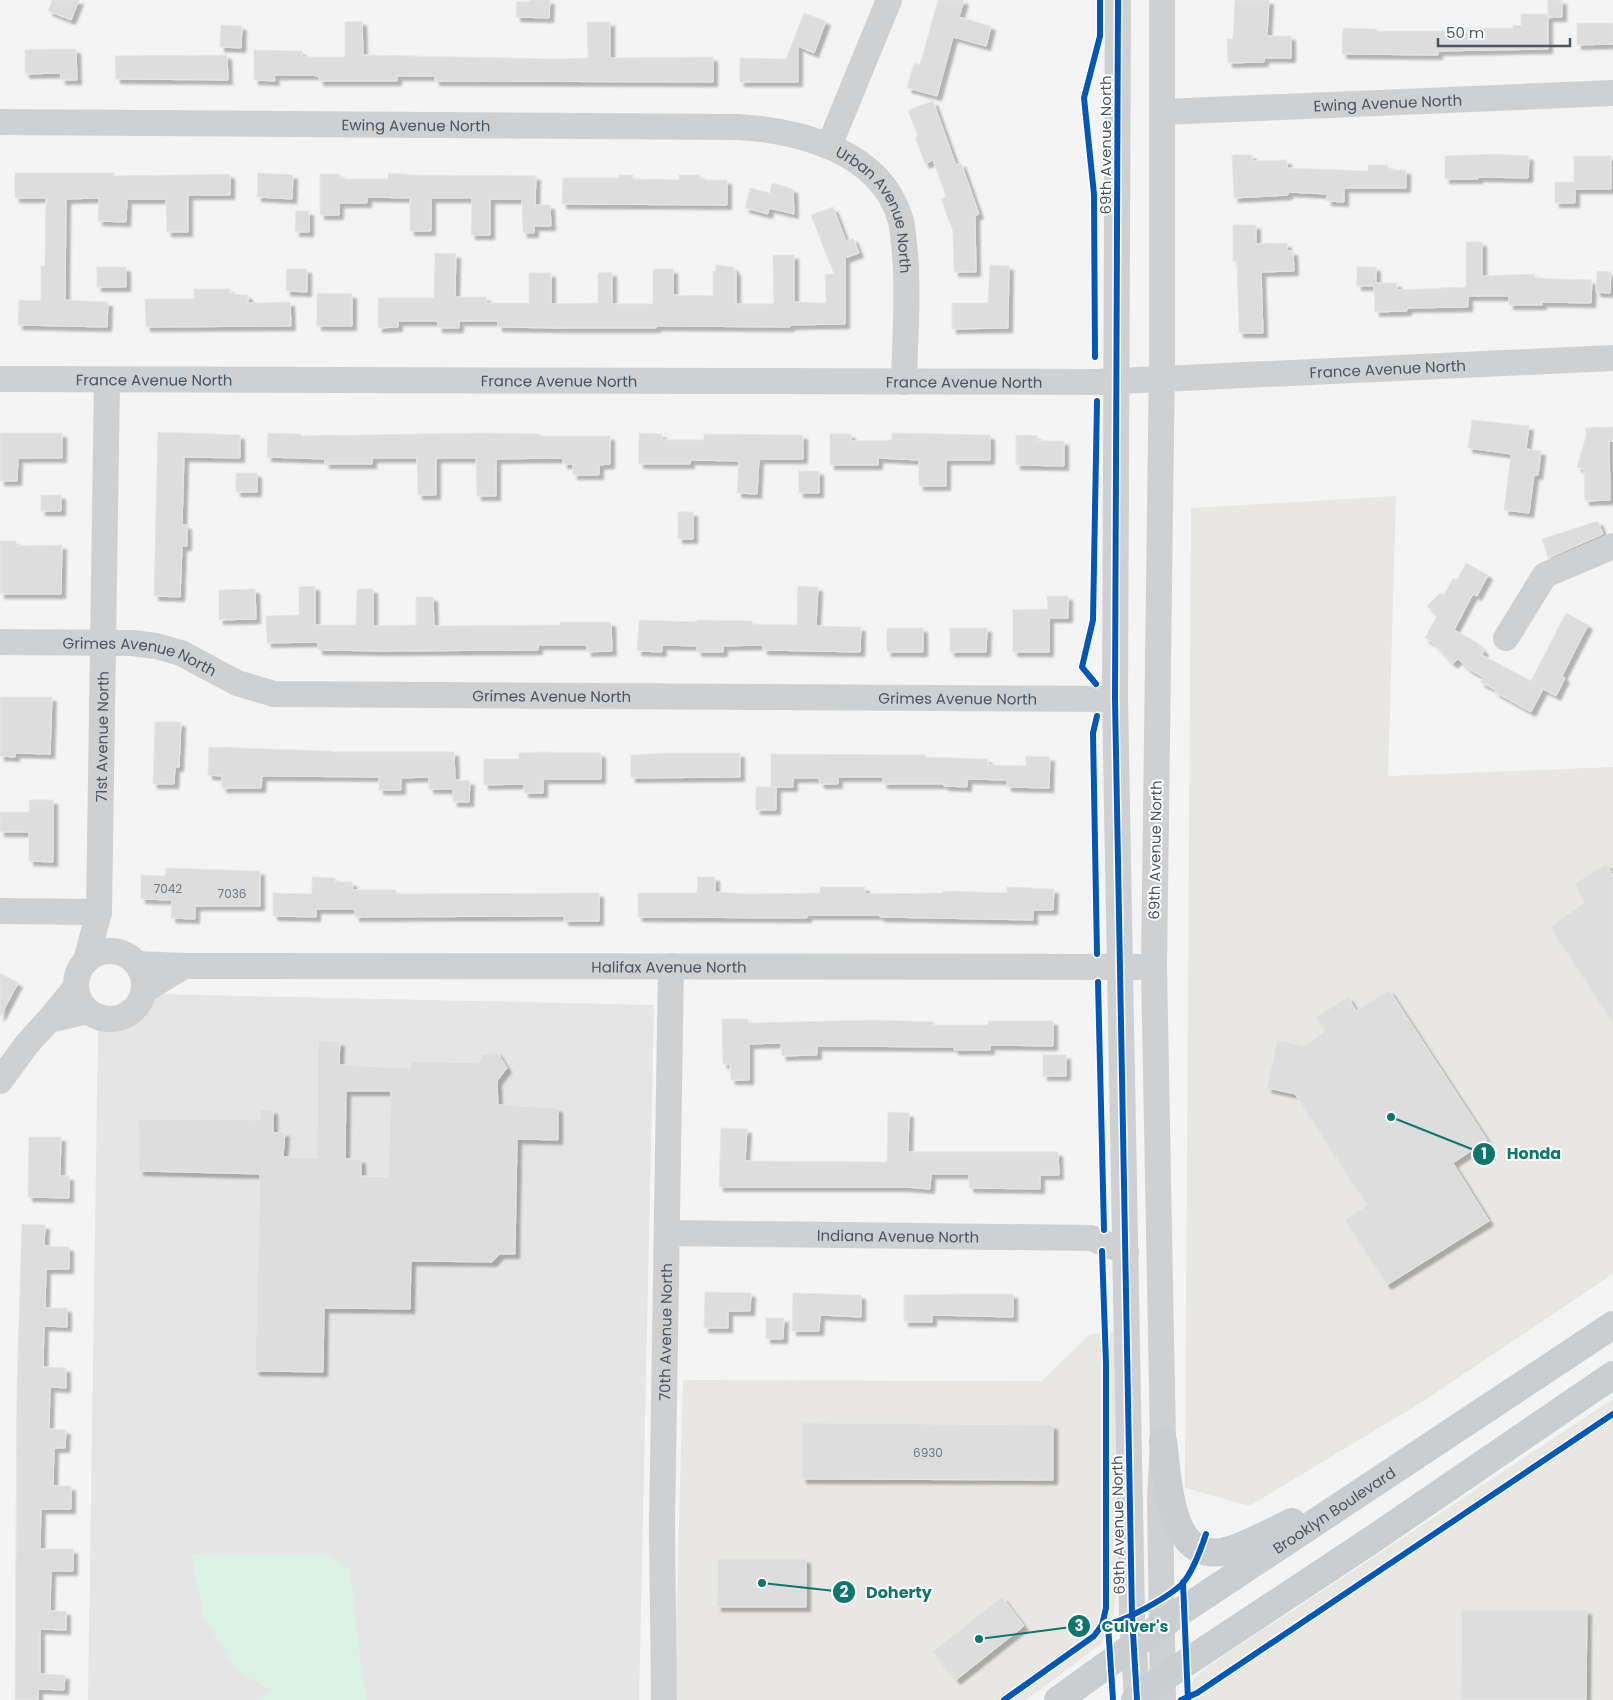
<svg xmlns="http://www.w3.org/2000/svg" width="1613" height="1700" font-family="Poppins,sans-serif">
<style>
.commercial{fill:#e8e7e3}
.education{fill:#e6e5e6}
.green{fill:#d9f2e3}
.building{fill:#ddddde;stroke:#e5e6e7;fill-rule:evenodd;filter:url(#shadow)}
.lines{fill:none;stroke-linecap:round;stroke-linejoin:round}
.minor{stroke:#ced0d2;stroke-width:26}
.major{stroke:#caced1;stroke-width:28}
.cycleway-casing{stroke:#fff;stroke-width:9}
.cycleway{stroke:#0057b8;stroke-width:6}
.labels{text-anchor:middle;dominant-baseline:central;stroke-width:4;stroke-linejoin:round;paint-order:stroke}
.number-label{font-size:12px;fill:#707881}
.street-label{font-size:15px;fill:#4a5661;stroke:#fff}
.leader{fill:none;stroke:#0f766e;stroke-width:2}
.callout-dot{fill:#0f766e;stroke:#fff;stroke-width:2}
.mark-label{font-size:15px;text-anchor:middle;font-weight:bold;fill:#fff}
.callout-label{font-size:16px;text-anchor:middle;font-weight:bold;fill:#0f766e;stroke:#fff;stroke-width:4;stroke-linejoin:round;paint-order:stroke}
</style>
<defs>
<filter id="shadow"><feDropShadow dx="4.5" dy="4.5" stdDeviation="1" flood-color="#0004"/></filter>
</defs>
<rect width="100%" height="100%" fill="#f4f4f4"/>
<path class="commercial" d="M1396 496 1388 776 1613 767V1274L1422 1402 1249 1506 1185 1488 1191 508Z
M1114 1332 1118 1583 1112 1624 1101 1644 1026 1700H677L675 1656 683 1380 1042 1381 1090 1334Z
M1613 1399V1700H1183L1195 1677 1207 1667Z"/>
<path class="education" d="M156 994 654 1005 639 1700H88L98 1031 134 1022Z"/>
<path class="green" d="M192 1555H330L350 1570 361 1666 367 1700H260L271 1690 236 1671 203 1615Z"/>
<path class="building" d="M52 0H79L71 20 48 11Z
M530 0H550L549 18 516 17 517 2H529Z
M938 0H964L959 17 991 26 986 46 953 37 937 96 907 88 914 63 920 65Z
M1235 0H1269L1267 36H1291V58H1264V62L1228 63 1227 39H1233Z
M1548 0H1562V17H1548Z
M804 13 826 21 814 53 798 46V82H740V58L786 59Z
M1521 14H1548V49L1438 51V55L1342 54 1343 28 1377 29V31H1461V28H1513V25L1521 26Z
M362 21 363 55 556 59 588 58 587 22H610V58L713 57V82L435 81V76H397V81H319V77L313 75H274L275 81 254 80V50L302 51V57H345V22Z
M1577 23H1613V44L1577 45Z
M221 25 242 26 241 48 220 47Z
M56 49H76L77 80H61V73L25 74V50Z
M227 55 228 80 116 79 115 56Z
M933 101 956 165 961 163 979 214 975 216 976 272H954L953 232 941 199 946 197 933 160 925 164 915 137 918 136 908 110Z
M1493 154 1529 156 1528 178 1478 177V179H1445V156Z
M1232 155H1252V161L1287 160V168L1368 171V165H1388V170H1406V188H1344V202L1327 201V194L1288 192V195L1234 198Z
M1574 156H1611V189H1575V203H1555V182H1574Z
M15 173H114V176L230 174V195H188V232H167L166 199H127L126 222 98 221 99 198 66 199 65 300 108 302 107 327 18 325 19 300 41 301V266H45L46 198H15Z
M258 173 293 175 292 199 257 197Z
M388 173 415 175 536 176 535 205H550L551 226H534V233H523L522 199H490V235H471L472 198H431V231H410V198L367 197V203H339V215H320V174H340V179H388Z
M619 175H633V179L679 180V175H700V180H727V205L562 204 563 178H619Z
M772 183 793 189 794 214 769 208 768 214 745 208 750 188 770 193Z
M833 207 846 241 853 238 859 253 845 258V324L790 325V327L656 326V328H558L498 327V321H459V328H438V321H398V327L378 328V298H434L435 253 456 254 455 297H486V303H529V273H551V304L598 303V273L612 272V304H653V269H673V295L713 296V271H716V265L734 267V271H736V304H774L773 255H794V302L826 303 825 274H834L811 215Z
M296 211H309V232H295Z
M1233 225H1256V244L1287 243V251H1293L1294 271 1261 272 1263 333H1239L1237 261H1233Z
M1466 242H1482V276L1534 274V278L1592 280 1591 303 1542 302V305H1509V296H1468V307L1407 308V311L1375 312 1374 286H1357V267H1376V283H1397V290L1466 287Z
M990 265 1009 266 1008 328 952 329V303H988Z
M97 267H126V287H97Z
M287 269H307V292L286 291Z
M1597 271 1611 272 1610 293 1596 292Z
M194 289H230V294L248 295V303L290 302 291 326 146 327 145 299H194Z
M317 293 352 294V326H317Z
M1472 420 1529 426 1526 449 1541 451 1538 475H1534L1529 513 1504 510 1511 454 1468 448Z
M1613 427V441H1609L1610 500 1585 501 1584 469 1577 467 1586 436V428Z
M158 432 240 435V458L184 457 182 525H187V546H182L180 597 154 596Z
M0 433H62V458H18L17 481H0Z
M268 433 301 434V436L480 433 540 434V436H610V464L599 465V475H573V464H563V458L496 459V496H477L476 458H436V495H418L417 458H372V464H325V459L267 457Z
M639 433 662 434V440H704V434L803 435V459H759L757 494 737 493 739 461 690 460V464H639Z
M892 433 990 435V460H946V486H919V460L878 458V465H830V434H851V441L892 440Z
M1016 435 1037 436V441H1064V466L1016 465Z
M799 471H819V493H799Z
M236 473H257V492H236Z
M41 495H61V511H41Z
M678 512H693V539H678Z
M1598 521 1603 534 1548 558 1542 539Z
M0 541H16V546L62 545 61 594H0Z
M1466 563 1488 575 1477 596 1473 594 1454 630 1476 642 1484 651 1482 655 1531 681 1566 613 1588 625 1562 676 1565 678 1556 696 1543 689 1531 712 1495 692 1496 690 1480 682 1483 677 1467 668 1458 659 1453 664 1432 642 1425 638 1437 616 1427 606 1440 593 1444 595 1453 578 1457 580Z
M315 586V625H356L357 589H373V626L416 625V597H433L434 626 560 625V622H611L612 651 587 652V645H538V650L383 651 318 650V642L267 643 266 616 299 615V587Z
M798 586 818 587 816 626 861 627 860 652 763 650V645L723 646V652H697V646L662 645V652L637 651 639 620 697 622V620L752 621V624L797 625Z
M255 589 256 619 219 620V590Z
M1047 596H1068V618H1049V652H1013V610L1048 609Z
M887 628H923V652H887Z
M950 628H987L986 652H950Z
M0 697H52L50 754 15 753V757L0 756Z
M155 722H181L179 767H175L174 784H153Z
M209 747 332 751V752H454L455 780 470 781 469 802H453V789H429V777L401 778V790H379V777L262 776 261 788H222V776L208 775Z
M543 752 601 753V779H543V793H524V784L484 785V759H519V753Z
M668 753H740V777L631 778V755Z
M771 754 926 755V757L988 759V765L1026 766V756L1050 757 1049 788 1007 787V780L967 779V787L944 786V784H883V777H838V784H820L819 778H793V787H771Z
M756 787H776V810H756Z
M30 800H53V862L29 861V832H0V812H29Z
M1606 864 1613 875V1023L1550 927 1585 902 1574 884Z
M166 868 260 871V906H195V919L171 918 172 900 141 899V875L165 876Z
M312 877 335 878V882H352L353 890H396V894L599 893V921H564V916L355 917V909H316V917L273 916V893L312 894Z
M698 877H715V892L750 894 820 893V887H865V894L943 893V891L1007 893V887L1054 889 1053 910H1033V920L880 917V915H807V918L638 917V893H697Z
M0 973 18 983 0 1017Z
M1389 990 1487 1140 1453 1163 1489 1221 1387 1285 1345 1220 1367 1205 1295 1094 1267 1088 1277 1040 1305 1046 1326 1030 1316 1017 1348 997 1356 1011Z
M722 1019H748V1023L877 1020 934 1022V1025H988V1021H1053V1046L990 1045V1050H954V1047L817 1046V1055L782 1056 781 1043 749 1044V1080H731L730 1064H723Z
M318 1041 340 1042 339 1065 410 1068 412 1061 479 1063 482 1055 497 1052 507 1068 497 1081 498 1105 558 1108V1140L517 1139 515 1254H500L492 1262 411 1261 410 1309 324 1308 323 1372 255 1371 260 1174 139 1171 138 1119 260 1120V1110H273V1133L285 1132 283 1157 317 1158ZM346 1091H391L388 1177 361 1176V1159H345Z
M1043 1055H1066V1076H1043Z
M888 1112 909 1113 908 1152H1058L1059 1175H1040V1189L969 1188V1174H931L930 1189 905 1187H719L721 1128 747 1129 745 1161 887 1162Z
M29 1137H61L60 1176H69V1198L28 1197Z
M22 1224 45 1225 44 1246 69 1247V1269H46L45 1308H67V1327L44 1326 43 1367 66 1368V1388L50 1387 49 1429 66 1430 65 1448H54L53 1486H71V1509H41L40 1549H73V1571H51L50 1611H66V1630L40 1629V1674L65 1675 64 1690 38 1689V1700H15L17 1385Z
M705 1292 751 1293 750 1311H728V1328H704Z
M793 1293 861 1295V1317L820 1315 819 1331H792Z
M967 1294H1013V1317L932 1315V1322H904V1295Z
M766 1318H784L783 1339H766Z
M802 1423 1053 1425V1480L802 1479Z
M718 1559H806V1607H717Z
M1002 1597 1024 1626 956 1680 933 1651Z
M1462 1610H1587L1586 1700H1461Z"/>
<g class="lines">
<g class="minor">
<path d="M1118 0 1115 699 1132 1616 1137 1700"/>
<path d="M1162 0V358L1154 967 1163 1441 1160 1499 1163 1700"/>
<path id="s1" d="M1162 112 1613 93"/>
<path id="s2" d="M0 122 737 127C798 130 880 151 900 218 903 226 903 236 904 244 909 290 905 336 904 382"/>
<path d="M829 146 889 0"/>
<path id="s3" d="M0 379 1097 382 1613 358"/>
<path d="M1506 638 1545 575 1613 546"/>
<path id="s4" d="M0 642 132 643 156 646 181 653 237 683 274 694 1115 699"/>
<path d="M0 911 99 912"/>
<circle cx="110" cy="985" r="34"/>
<path id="s5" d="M86 961 99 912 107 380"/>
<path d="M137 964 184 966 145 990"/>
<path id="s6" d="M184 966 1138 967"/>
<path d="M76 987 49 1020 88 1011"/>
<path d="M0 1081 27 1044 49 1020"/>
<path id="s7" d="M667 1233 1091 1238 1126 1252"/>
<path id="s8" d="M664 1700 662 1526 671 966"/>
</g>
<g class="major">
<path d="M1163 1441C1169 1481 1168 1571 1233 1549 1253 1542 1273 1531 1292 1522"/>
<path id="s9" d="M1058 1700 1183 1610 1613 1325"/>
<path d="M1135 1700 1163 1678 1373 1539 1613 1375"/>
</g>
<g class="cycleway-casing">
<path id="cycleway" d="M1118 0 1115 699 1132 1616 1137 1700
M1095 357 1094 194 1084 98 1100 36V0
M1096 684 1082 667 1093 620 1097 401
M1097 716 1093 733 1097 954
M1098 982 1104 1230
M1183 1582 1188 1700
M1102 1625C1121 1624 1169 1597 1183 1583 1193 1571 1201 1549 1206 1534
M1108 1625 1113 1700
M1004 1700 1094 1636 1102 1625 1106 1608V1363L1102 1251
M1181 1700 1197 1693 1613 1414"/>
</g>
<use href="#cycleway" class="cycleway"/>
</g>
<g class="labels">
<g class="number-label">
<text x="168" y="888">7042</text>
<text x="232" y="893">7036</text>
<text x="928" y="1452">6930</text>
</g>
<g class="street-label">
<text stroke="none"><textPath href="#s1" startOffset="226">Ewing Avenue North</textPath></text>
<text stroke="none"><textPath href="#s2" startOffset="416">Ewing Avenue North</textPath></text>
<text transform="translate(1105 145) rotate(-90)">69th Avenue North</text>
<text stroke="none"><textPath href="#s2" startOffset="916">Urban Avenue North</textPath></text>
<text stroke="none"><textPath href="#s3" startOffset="1388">France Avenue North</textPath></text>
<text stroke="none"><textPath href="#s3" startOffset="154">France Avenue North</textPath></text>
<text stroke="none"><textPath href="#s3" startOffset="559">France Avenue North</textPath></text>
<text stroke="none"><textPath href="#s3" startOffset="964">France Avenue North</textPath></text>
<text stroke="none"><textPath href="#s4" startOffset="142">Grimes Avenue North</textPath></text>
<text stroke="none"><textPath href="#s4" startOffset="562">Grimes Avenue North</textPath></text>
<text stroke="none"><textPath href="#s4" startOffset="968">Grimes Avenue North</textPath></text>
<text stroke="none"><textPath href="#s5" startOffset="226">71st Avenue North</textPath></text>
<text transform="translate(1155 850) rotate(-89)">69th Avenue North</text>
<text stroke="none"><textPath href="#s6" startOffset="485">Halifax Avenue North</textPath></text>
<text stroke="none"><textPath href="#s7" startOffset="231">Indiana Avenue North</textPath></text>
<text stroke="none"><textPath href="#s8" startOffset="368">70th Avenue North</textPath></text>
<text stroke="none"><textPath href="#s9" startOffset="335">Brooklyn Boulevard</textPath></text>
<text transform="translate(1118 1525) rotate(-91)">69th Avenue North</text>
</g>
</g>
<path class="leader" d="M1391 1117L1484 1154M762 1583L844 1592M979 1639L1079 1626"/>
<g class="callout-dot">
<circle cx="1391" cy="1117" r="5"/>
<circle cx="762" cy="1583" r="5"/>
<circle cx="979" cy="1639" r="5"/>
<circle cx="1484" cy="1154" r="12"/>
<circle cx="844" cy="1592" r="12"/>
<circle cx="1079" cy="1626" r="12"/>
</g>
<g class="mark-label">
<text x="1484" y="1159">1</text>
<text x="844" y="1597">2</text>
<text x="1079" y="1631">3</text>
</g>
<g class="callout-label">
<text x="1534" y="1159">Honda</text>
<text x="899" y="1598">Doherty</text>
<text x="1135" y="1632">Culver's</text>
</g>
<path d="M1438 38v8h132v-8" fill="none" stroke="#4a5661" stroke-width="2.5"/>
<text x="1446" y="38" font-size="15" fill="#4a5661" stroke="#ffffff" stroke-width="4" paint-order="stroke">50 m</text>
</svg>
